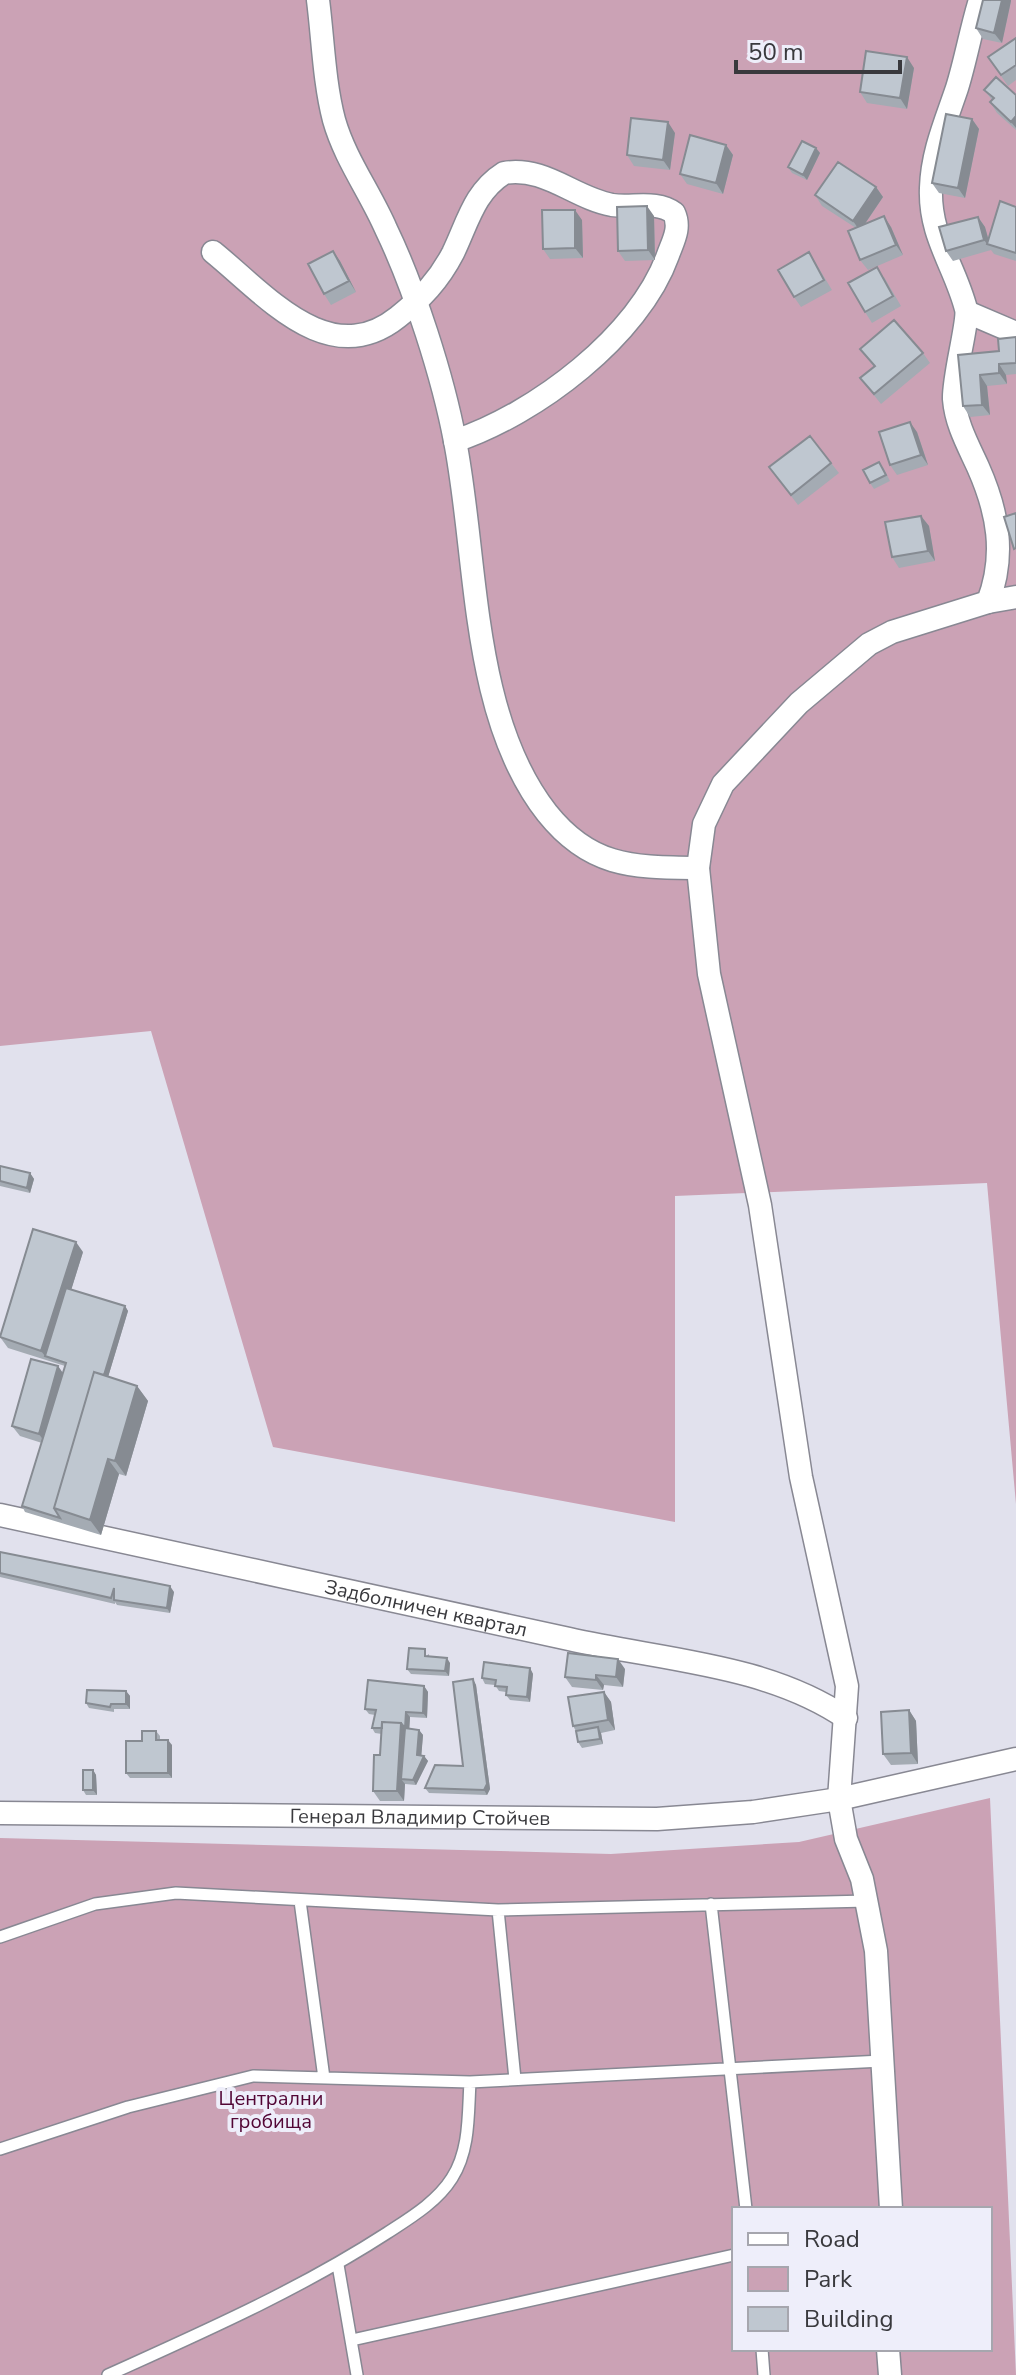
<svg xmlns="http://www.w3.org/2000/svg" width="1016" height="2375" font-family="'Nunito Sans',sans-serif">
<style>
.green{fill:#cba2b5;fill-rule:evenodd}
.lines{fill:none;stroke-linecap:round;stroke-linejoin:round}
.service-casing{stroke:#888893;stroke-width:14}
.minor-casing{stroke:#888893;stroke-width:25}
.service{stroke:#fff;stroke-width:11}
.minor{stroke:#fff;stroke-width:22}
.wall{fill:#a4abb3}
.shaded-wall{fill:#868b92}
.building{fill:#bfc7d0;stroke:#868b92;stroke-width:2}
.labels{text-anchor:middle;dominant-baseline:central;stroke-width:8;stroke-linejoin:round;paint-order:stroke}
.street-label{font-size:20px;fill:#39393d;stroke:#eeeefa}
.park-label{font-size:20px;fill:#520635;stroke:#eeeefa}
</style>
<rect width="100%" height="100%" fill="#e1e1ed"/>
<path class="green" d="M0 0H1016V1504L987 1183 675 1196V1522L273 1447 151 1031 0 1046Z
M990 1798 1016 2375H0V1838L611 1854 799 1842ZM734 2209H990V2349H734Z"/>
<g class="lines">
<g class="service-casing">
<path id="service" d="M300 1901 324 2078
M711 1904 746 2209
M498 1910 515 2079
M0 1937 95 1904 176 1893 498 1910 868 1901
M0 2149 128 2107 253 2076 470 2082 882 2061
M338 2265 357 2375
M352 2340 734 2255
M762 2349 764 2375
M108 2375C203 2332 299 2290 387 2233 410 2218 437 2202 452 2178 470 2150 468 2114 470 2082"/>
</g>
<g class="minor-casing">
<g id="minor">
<path d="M318 0C323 39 324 82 334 120 345 159 370 192 386 229 414 287 443 377 455 441 478 558 470 715 547 813 591 868 633 867 698 868"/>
<path d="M213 252C266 295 329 372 398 317 422 298 439 280 453 253 468 222 474 192 504 173 545 166 574 198 612 205 632 208 657 200 674 213 681 228 673 241 668 255 639 336 536 414 455 441"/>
<path d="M967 312 1016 333"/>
<path d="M988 602 1016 597"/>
<path id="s1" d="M0 1515C190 1556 379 1598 569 1639 661 1660 767 1664 846 1718"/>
<path id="s2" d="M0 1813 657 1819 753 1812 839 1799 1016 1759"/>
<path d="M891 2209 876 1951 862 1879 846 1839 839 1799 847 1686 801 1477 760 1205 709 974 698 868 704 824 723 784 799 703 869 644 892 632 988 602C1006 555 998 512 978 467 968 445 956 424 954 399 953 377 969 321 966 309 955 266 929 236 931 188 932 152 946 121 957 88 966 59 971 29 980 0"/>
<path d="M888 2349 890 2375"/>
</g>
</g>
<use href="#service" class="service"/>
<use href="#minor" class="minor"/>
</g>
<path class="wall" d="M1011 1 1002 43 983 39 976 28Z
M1016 38V80L1008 86 988 57Z
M914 68 907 109 867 103 860 92Z
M984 90 1016 95V130L997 113 990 102 992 100Z
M972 119 979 129 965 198 939 193 932 183Z
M675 133 670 170 634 166 627 155Z
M726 145 733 155 723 194 687 184 680 174Z
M816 148 820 153 807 180 792 173 788 167Z
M876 187 883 197 865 224 891 227 903 255 868 270 860 260 856 228 822 206 815 195Z
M1016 207V261L994 254 991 250 953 261 946 251 978 217 985 227 988 238Z
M654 216 655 260 625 261 618 251Z
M582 220 583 258 550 259 543 249Z
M333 251 340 261 356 292 331 305 324 294Z
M809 252 832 290 801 307 794 297Z
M884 277 901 306 872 323 865 312Z
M1016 337V374L1006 375 1007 384 987 386 990 415 970 417 963 406 958 355 999 351Z
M860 349 923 353 930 363 881 404 860 378 874 367Z
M917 432 928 465 897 475 890 465Z
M831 463 839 473 798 505 769 467Z
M883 467 890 481 874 489 870 483Z
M921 516 929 526 935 561 899 568 892 557Z
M0 1166 30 1173 34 1179 30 1193 0 1186Z
M83 1252 71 1290 125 1306 128 1311 108 1377 137 1386 148 1401 126 1476 119 1474 101 1535 25 1512 22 1506 42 1443 20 1436 12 1426 58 1366 63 1374 65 1366 8 1348 0 1337Z
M0 1552 174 1592 170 1613 117 1605 115 1602V1604L0 1577Z
M429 1654V1656L450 1663 449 1676 411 1674 407 1669Z
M530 1668 533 1674 530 1702 510 1700 506 1695V1692L499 1691 495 1685 485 1684 482 1678Z
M625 1669 623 1687 604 1685 603 1690 572 1687 565 1677Z
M473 1679 476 1685 490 1789 487 1795 429 1793 425 1788 463 1766Z
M424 1686 428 1692 427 1718 410 1717 409 1729 419 1730 423 1735 421 1756H424L428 1761 416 1785 405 1784 404 1801H380L373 1791 380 1755 382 1734 375 1733 372 1728 375 1715 369 1714 365 1709Z
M126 1691 130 1696V1709H114V1712L89 1708 86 1703Z
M604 1692 611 1702 615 1730 601 1733 603 1744 582 1748 578 1742 576 1731 573 1726Z
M909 1710 916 1721 918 1764 891 1765 883 1754Z
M156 1731 160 1736V1740L172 1745V1778H130L126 1773 142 1741Z
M93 1770 96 1775 97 1795H86L83 1790Z"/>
<path class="shaded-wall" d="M1002 0H1011V1L1002 43 994 33Z
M907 57 914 68 907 109 900 98Z
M1016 116V128L1011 122Z
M972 119 979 129 965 198 958 188Z
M668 122 675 133 670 170 663 160Z
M726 145 733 155 723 194 716 183Z
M816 148 820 153 807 180 803 175Z
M876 187 883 197 860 231 853 221Z
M647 206 654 216 655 260 648 250Z
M575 210 582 220 583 258 575 248Z
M884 216 891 227 903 255 896 245Z
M978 217 985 227 990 245 987 244 984 240Z
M333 251 340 261 356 292 349 281Z
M999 364 1006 375 1007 384 999 373Z
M980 375 987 386 990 415 982 405Z
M910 422 917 432 928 465 921 455Z
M921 516 929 526 935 561 928 551Z
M30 1173 34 1179 30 1193 27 1188Z
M76 1242 83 1252 50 1358 45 1356 41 1351Z
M125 1306 128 1311 67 1513 63 1511Z
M58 1366 65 1376 46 1444 39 1434Z
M137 1386 148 1401 126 1476 115 1461Z
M108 1459 119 1474 101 1535 90 1520Z
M170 1586 174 1592 170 1613 167 1608Z
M447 1658 450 1663 449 1676 445 1671Z
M618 1659 625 1669 623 1687 616 1677Z
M530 1668 533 1674 530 1702 527 1697Z
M596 1675 604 1685 603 1690 596 1680Z
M473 1679 476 1685 490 1789 487 1795 484 1790Z
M424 1686 428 1692 427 1718 423 1713Z
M126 1691 130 1696V1709L126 1704Z
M604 1692 611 1702 615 1730 608 1720Z
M909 1710 916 1721 918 1764 911 1753Z
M406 1712 410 1717 409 1734 405 1728Z
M401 1723 409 1734 401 1779 405 1784 404 1801 397 1791Z
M598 1727 601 1733 603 1744 600 1739Z
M419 1730 423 1735 421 1760 417 1755Z
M168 1740 172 1745V1778L168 1773Z
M424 1756 428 1761 416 1785 413 1780Z
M93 1770 96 1775 97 1795 93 1790Z"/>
<path class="building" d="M983 0H1002L994 33 976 28Z
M1016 38V65L1001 75 988 57Z
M866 51 907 57 900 98 860 92Z
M996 77 1016 95V116L1011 122 990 102 994 98 984 90Z
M946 114 972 119 958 188 932 183Z
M631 118 668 122 663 160 627 155Z
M690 135 726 145 716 183 680 174Z
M802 141 816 148 803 175 788 167Z
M838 162 876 187 853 221 815 195Z
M1000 201 1016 207V253L987 244Z
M647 206 648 250 618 251 617 207Z
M542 210H575V248L543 249Z
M884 216 896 245 860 260 848 231Z
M978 217 984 240 946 251 939 227Z
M333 251 349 281 324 294 308 264Z
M809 252 824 280 794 297 778 270Z
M877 267 893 296 865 312 848 283Z
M894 320 923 353 874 394 860 378 875 366 860 349Z
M1016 337V363L999 364V373L980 375 982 405 963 406 958 355 999 351 998 339Z
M910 422 921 455 890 465 879 432Z
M810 436 831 463 791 495 769 467Z
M879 462 886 475 870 483 863 470Z
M1016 513V548L1014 549 1004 517Z
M921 516 928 551 892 557 885 522Z
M0 1166 30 1173 27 1188 0 1181Z
M33 1229 76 1242 41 1351 0 1337Z
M66 1288 125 1306 104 1375 94 1372 54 1508 60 1518 22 1506 66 1363 45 1356Z
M31 1359 58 1366 39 1434 12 1426Z
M94 1372 137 1386 115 1461 108 1459 90 1520 54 1508Z
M0 1552 170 1586 167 1608 114 1600V1588L111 1598 0 1573Z
M409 1648 425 1649V1656L447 1658 445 1671 407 1669Z
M568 1653 618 1659 616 1677 596 1675V1680L565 1677Z
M484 1662 530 1668 527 1697 506 1695 507 1687 495 1686 496 1680 482 1678Z
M473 1679 487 1784 484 1790 425 1788 435 1765 463 1766 453 1682Z
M368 1680 424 1686 423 1713 406 1712 405 1728 401 1723 382 1722V1728H372L376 1710 365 1709Z
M87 1690 126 1691V1704H111L110 1707 86 1703Z
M604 1692 608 1720 573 1726 568 1697Z
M909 1710 911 1753 883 1754 881 1712Z
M382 1722 401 1723 397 1791H373L374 1755H380Z
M598 1727 600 1739 578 1742 576 1731Z
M405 1728 419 1730 417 1755 424 1756 413 1780 401 1779Z
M142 1731H156V1740H168V1773H126V1741H142Z
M83 1770H93V1790H83Z"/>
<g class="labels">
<g class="street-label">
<text stroke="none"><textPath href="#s1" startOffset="436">Задболничен квартал</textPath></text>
<text stroke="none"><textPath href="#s2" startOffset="420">Генерал Владимир Стойчев</textPath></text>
</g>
<g class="park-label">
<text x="271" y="2098">Централни<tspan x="271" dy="23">гробища</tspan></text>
</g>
</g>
<rect x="732" y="2207" width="260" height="144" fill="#eeeefa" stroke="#a6a6ae" stroke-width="2"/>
<rect x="748" y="2233" width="40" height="12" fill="#ffffff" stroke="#a6a6ae" stroke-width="2"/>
<text x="804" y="2247" font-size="24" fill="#39393d">Road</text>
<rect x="748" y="2267" width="40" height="24" fill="#cba2b5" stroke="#a6a6ae" stroke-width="2"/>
<text x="804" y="2287" font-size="24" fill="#39393d">Park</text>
<rect x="748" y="2307" width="40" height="24" fill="#bfc7d0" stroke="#a6a6ae" stroke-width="2"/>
<text x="804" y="2327" font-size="24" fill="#39393d">Building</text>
<path d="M736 60v12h164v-12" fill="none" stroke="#39393d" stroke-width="4"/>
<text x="748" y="60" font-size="24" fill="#39393d" stroke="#eeeefa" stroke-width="6" paint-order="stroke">50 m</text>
</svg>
